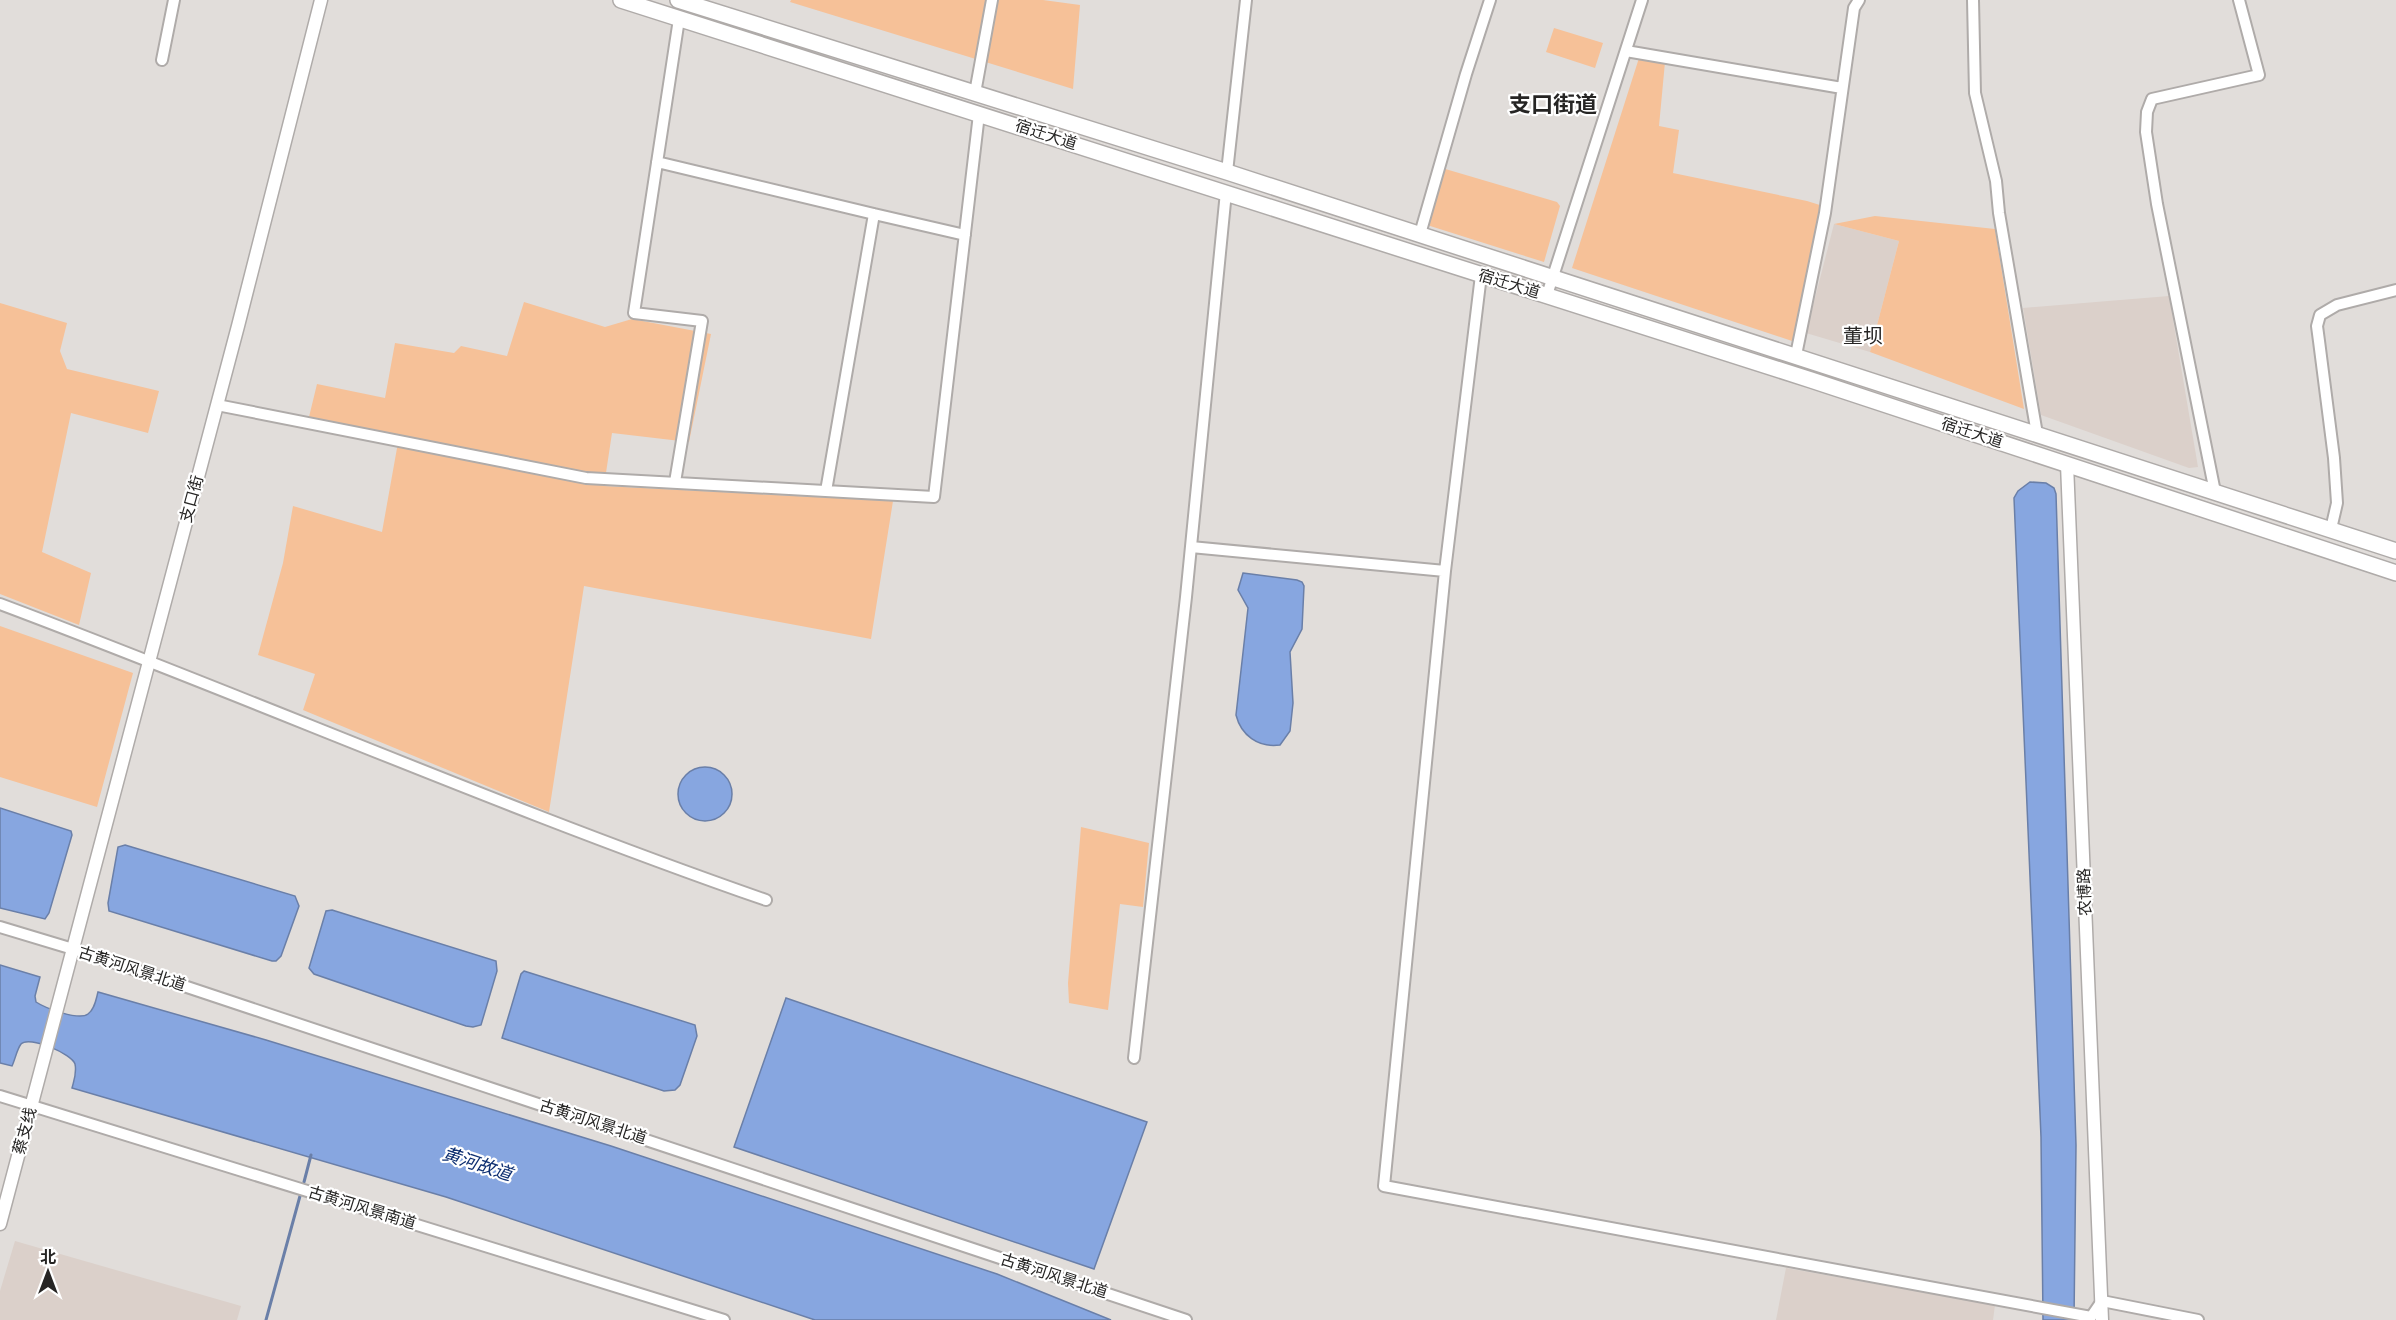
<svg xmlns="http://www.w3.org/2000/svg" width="2396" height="1320" font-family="'Alegreya Sans','Noto Sans SC',sans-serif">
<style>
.built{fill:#dbd0ca}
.green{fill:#f6c198}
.water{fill:#87a6e0;stroke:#6a7fa8;stroke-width:1.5}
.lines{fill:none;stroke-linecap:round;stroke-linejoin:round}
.stream{stroke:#6a7fa8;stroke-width:3}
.minor-casing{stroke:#afaba9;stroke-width:14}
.tertiary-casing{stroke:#afaba9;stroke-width:15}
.primary-casing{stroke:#afaba9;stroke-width:18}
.minor{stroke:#fff;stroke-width:10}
.tertiary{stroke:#fff;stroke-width:12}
.primary{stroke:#fff;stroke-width:15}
.labels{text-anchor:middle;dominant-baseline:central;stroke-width:4.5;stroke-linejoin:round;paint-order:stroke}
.street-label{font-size:16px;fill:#262524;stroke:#fff}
.water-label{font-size:18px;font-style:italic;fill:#0e2f71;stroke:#fff}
.quarter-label{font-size:20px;fill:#262524;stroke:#fff}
.district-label{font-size:22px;font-weight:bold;fill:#262524;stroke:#fff}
</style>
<rect width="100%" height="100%" fill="#e1ddda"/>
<path class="built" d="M1834 224 1899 241 1870 352 1806 333Z
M2169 296 2198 467 2189 468 2041 415 2023 308Z
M15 1241 241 1306 237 1320H0V1291Z
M1786 1268 1995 1305 1993 1320H1776Z"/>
<path class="green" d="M791 0H1043L1080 5 1073 89 790 2Z
M1554 28 1603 43 1595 68 1546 52Z
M1639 58 1665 62 1659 126 1679 130 1673 173 1807 201 1823 206 1795 342 1572 268Z
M1442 168 1557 202 1560 206 1544 262 1427 225Z
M1875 216 1995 229 2024 409 1870 352 1899 241 1834 224Z
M524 302 605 327 632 319 711 334 689 442 612 433 604 486 893 501 871 639 584 586 549 812 303 710 315 674 258 655 283 563 293 506 382 532 399 437 309 417 317 384 385 398 395 343 454 353 461 346 507 356Z
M0 303 67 323 60 351 67 369 159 391 148 433 71 413 42 552 91 573 79 625 0 594Z
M0 626 133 673 97 807 0 777Z
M1081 827 1149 843 1143 907 1120 904 1108 1010 1069 1003 1068 983Z"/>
<path class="water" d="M2030 482 2046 483 2054 488 2056 494 2076 1145 2074 1320H2043L2041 1137 2014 498 2018 491Z
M1243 573 1297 580 1302 582 1304 586 1302 629 1290 652 1293 703 1290 731 1280 745C1258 748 1241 735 1236 715L1248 608 1238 590Z
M678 794a27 27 0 1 1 54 0a27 27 0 1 1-54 0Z
M0 808 71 831 72 835 49 913 45 919 0 908Z
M125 845 295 896 299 906 281 956 276 961H272L109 911 108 903 118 847Z
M332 910 496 961 497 971 481 1025 473 1027 466 1026 314 974 309 968 326 911Z
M0 965 40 977 35 996 36 1002C45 1008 79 1021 88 1014 95 1009 96 999 98 992L266 1040 611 1146 997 1274 1111 1320H815L446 1197 72 1088C74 1080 77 1073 75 1064 72 1054 29 1035 21 1044 17 1049 15 1060 12 1066L0 1063Z
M524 971 695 1025 697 1036 680 1085 675 1090 664 1091 502 1038 521 974Z
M786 998 1147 1122 1094 1269 734 1147Z"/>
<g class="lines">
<path class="stream" d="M304 1182 311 1155
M266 1320 300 1196"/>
<g class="minor-casing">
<path id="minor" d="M1973 0 1975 93 1996 181 1999 213 2037 434
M1626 51 1842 88
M162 60 174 0
M975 93 992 0
M657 162 874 214
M1227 172 1246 0
M1420 234 1466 74 1490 0
M1481 275 1445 571 1384 1186 2091 1317 2102 1301 2198 1320
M1547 295 1642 0
M1796 355 1825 213 1854 8 1859 0
M217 405 586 478 934 497 979 114
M675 482 702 321 634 313 679 19
M826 491 874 214 965 235
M2215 492 2157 204 2146 132 2147 112 2152 99 2259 75 2239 0
M2331 529 2337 503 2334 458 2319 341 2317 326 2320 315 2337 305 2396 290
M1191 547 1445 571
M0 604C256 700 507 810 766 900
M0 927 73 949 1186 1320
M1134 1058 1186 597 1226 192
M0 1096 724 1320"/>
</g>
<g class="tertiary-casing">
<path id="tertiary" d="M2067 464 2102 1320
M0 1224 238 326 321 0"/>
</g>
<g class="primary-casing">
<path id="primary" d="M621 0 1811 380 2396 573
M678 0 1227 172 2396 551"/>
</g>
<use href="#minor" class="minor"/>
<use href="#tertiary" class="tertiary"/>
<use href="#primary" class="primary"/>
</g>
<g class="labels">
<g class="street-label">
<text transform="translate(1046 135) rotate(18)">宿迁大道</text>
<text transform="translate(1509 284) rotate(17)">宿迁大道</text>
<text transform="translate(1972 433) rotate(18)">宿迁大道</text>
<text transform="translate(192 499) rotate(-75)">支口街</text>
<text transform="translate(2085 892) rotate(-92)">农博路</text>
<text transform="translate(132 969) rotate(18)">古黄河风景北道</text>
<text transform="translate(593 1122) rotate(18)">古黄河风景北道</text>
<text transform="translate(25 1131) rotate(-75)">蔡支线</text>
<text transform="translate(362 1208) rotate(17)">古黄河风景南道</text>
<text transform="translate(1054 1276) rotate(18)">古黄河风景北道</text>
</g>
<g class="water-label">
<text transform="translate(477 1165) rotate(18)">黄河故道</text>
</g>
<g class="quarter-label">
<text x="1863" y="337">董坝</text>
</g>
<g class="district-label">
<text x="1553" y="105">支口街道</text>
</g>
</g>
<g transform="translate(48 1272)" stroke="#ffffff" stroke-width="4.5" paint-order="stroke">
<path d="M0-4.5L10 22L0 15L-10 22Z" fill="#262524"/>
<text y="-9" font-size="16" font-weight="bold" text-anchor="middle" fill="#262524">北</text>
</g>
</svg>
